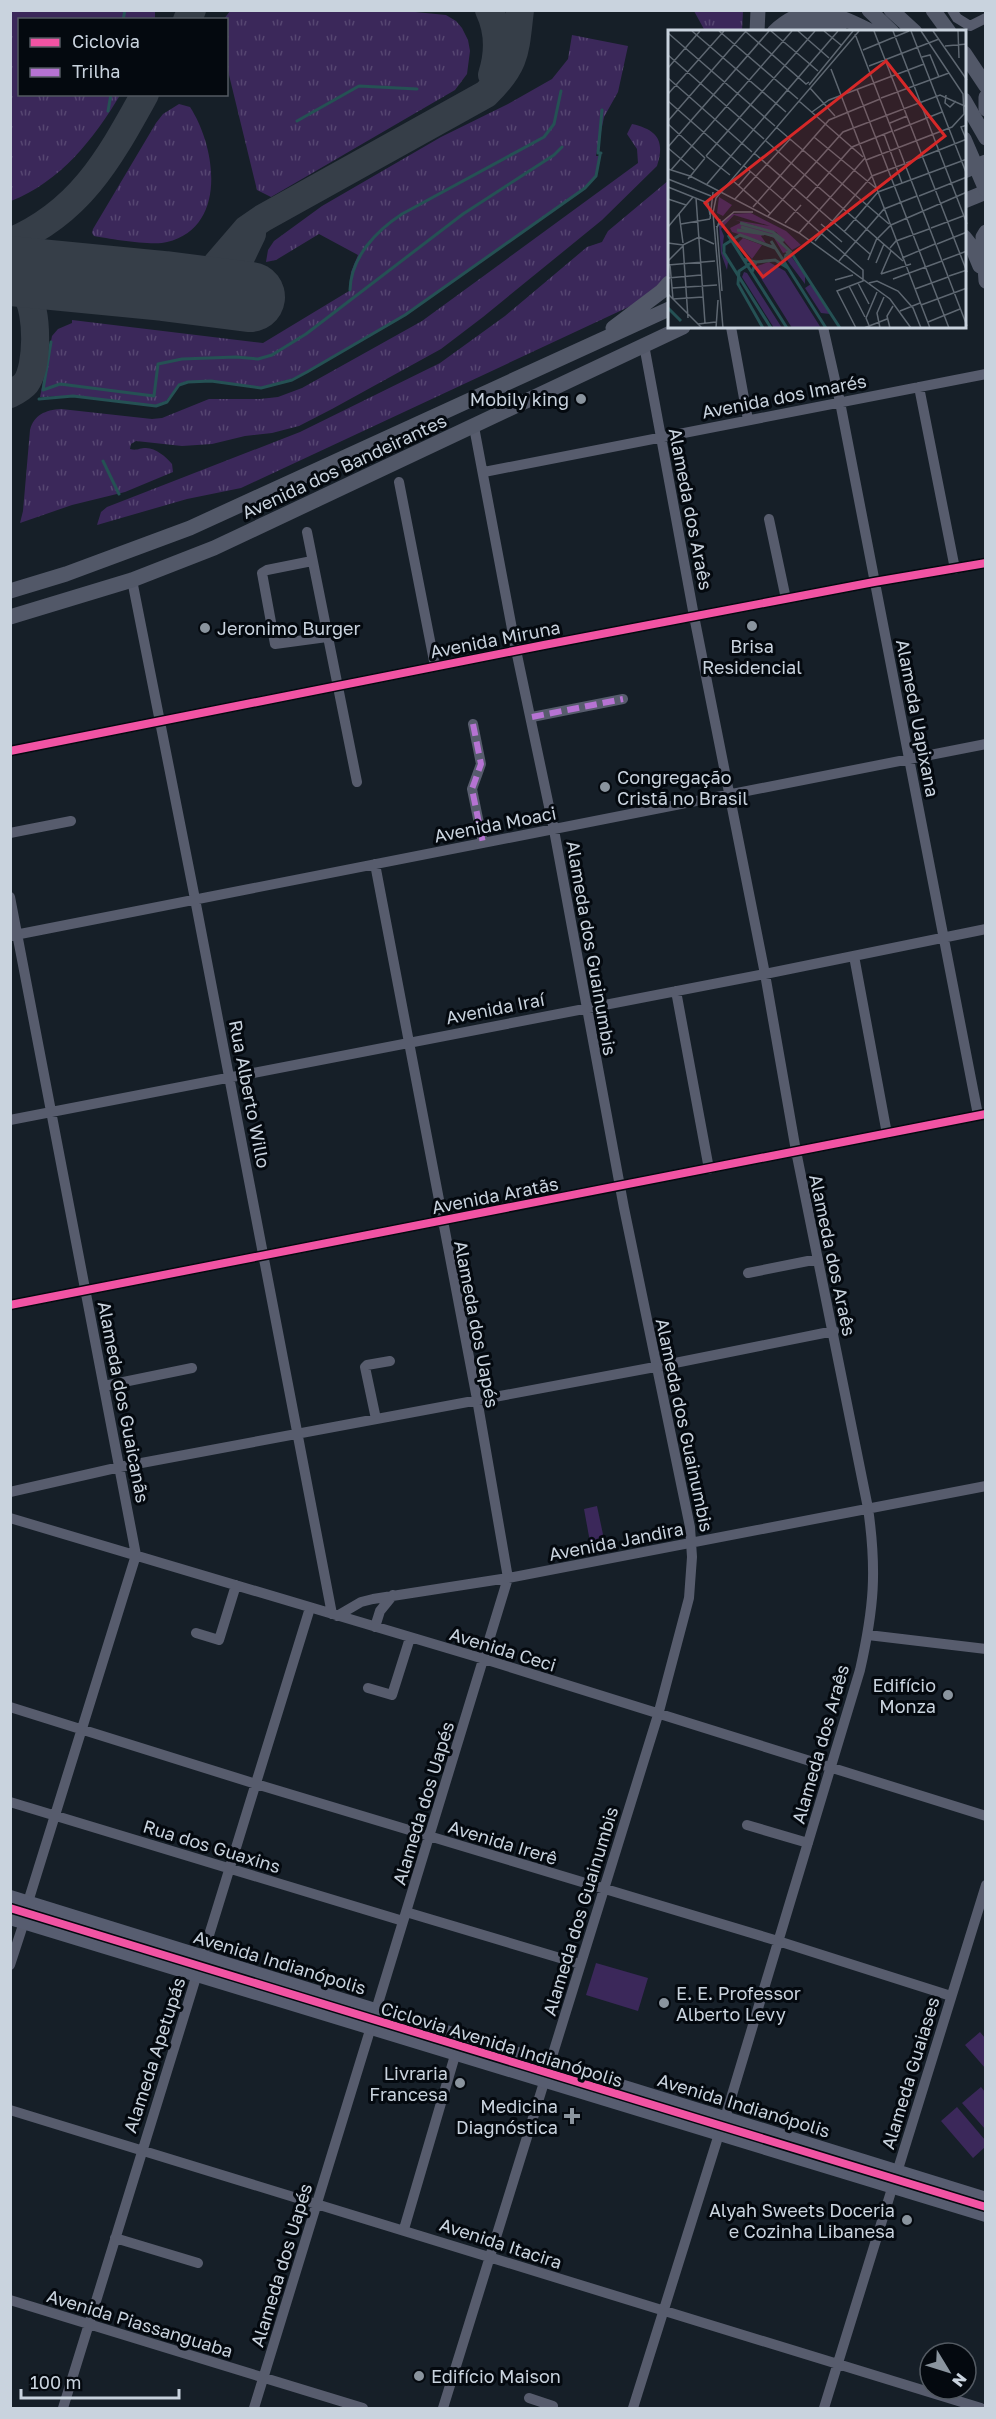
<svg xmlns="http://www.w3.org/2000/svg" width="996" height="2419" font-family="'Golos Text',sans-serif">
<style>
.grass{fill:url(#grass-tufts)}
.park{fill:#3b285a}
.lines{fill:none;stroke-linecap:round;stroke-linejoin:round}
.stream{stroke:#255154;stroke-width:3}
.taxiway{stroke:#363e48;stroke-width:28}
.runway{stroke:#363e48;stroke-width:70}
.minor{stroke:#575c6d;stroke-width:10}
.major{stroke:#575d70;stroke-width:14}
.highway{stroke:#525868;stroke-width:15}
.highway-bridge{stroke:#525868;stroke-width:15}
.quiet{stroke:#b673d3;stroke-width:6;stroke-dasharray:12 6;stroke-linecap:butt}
.cycleway-casing{stroke:#04090f;stroke-width:11}
.cycleway{stroke:#f153a3;stroke-width:8}
.poi-dot{fill:#8a949e;stroke:#04090f;stroke-width:2}
.labels{text-anchor:middle;dominant-baseline:central;stroke-width:6;stroke-linejoin:round;paint-order:stroke}
.street-label{font-size:18px;fill:#c9d3de;stroke:#04090f}
.poi-label{font-size:18px;fill:#c9d3de;stroke:#04090f;text-anchor:end}
.inset-river{fill:none;stroke:#255154;stroke-width:3}
.inset-road{fill:none;stroke:#5e6771;stroke-width:1.5}
.view{fill:#d62828;fill-opacity:0.15;stroke:#d62828;stroke-width:3}
.inset-edge{fill:none;stroke:#c9d3de;stroke-width:3}
</style>
<defs>
<pattern id="grass-tufts" width="24" height="20" patternUnits="userSpaceOnUse" patternTransform="scale(1.5)"><rect width="24" height="20" fill="#3b285a"/><path d="M3 7l-1-3M5 7V3M7 7l1-3M15 17l-1-3M17 17v-4M19 17l1-3" fill="none" stroke="#564671"/></pattern>
</defs>
<rect width="100%" height="100%" fill="#161f28"/>
<path class="grass" d="M11 10 155 11V19L20 20V94L120 95C94 139 60 182 11 201Z
M230 11 395 10 446 15 456 21 462 28 468 40 470 51 467 74 455 90 271 197 257 190 229 75 226 62V20L224 19Z
M694 11H743L742 31H705Z
M572 35 628 46 618 92 604 117 596 156H600L595 176 584 188 405 315 307 372 291 379 261 387 211 381H187L179 384 166 401 156 405 73 396 40 397 52 336 58 329 72 323V320L263 343 349 291 351 272 358 255 319 234 276 260 266 262 268 250 274 241 322 206 441 137 508 104 552 79 568 59Z
M179 104 190 107C216 147 228 227 167 242 153 246 110 239 94 236L92 233 93 229 156 123 163 114Z
M632 124C658 130 665 141 657 166L602 220 483 317 441 349 332 409 299 426 272 433 245 436 212 444 182 446 136 441 131 444 130 449C137 451 139 448 146 448 156 448 166 457 172 464L173 472 125 492 72 505 20 523 23 511 30 430C34 415 45 410 61 409L152 419 162 418 209 399H260L278 397 302 388 422 321 638 163 637 149 627 134Z
M669 180V274L658 285 635 304 241 488 187 499 97 525 101 512 107 507 300 432 440 363 505 316 587 247 602 242 608 231Z"/>
<path class="park" d="M597 1506 604 1539 590 1542 584 1509Z
M596 1963 648 1978 638 2011 586 1995Z
M980 2032 985 2038V2068L965 2045Z
M981 2087 985 2092V2129L962 2103Z
M957 2107 985 2140V2147L973 2158 941 2121Z"/>
<g class="lines">
<path class="stream" d="M123 20 125 10
M108 111 111 94
M297 121 359 86 417 89
M601 153H598L602 110
M350 290C351 257 376 231 402 214L544 137 554 124 561 91
M51 342 43 390 60 384 154 396 158 364 182 359 236 357 258 359 272 355 306 334 463 214 554 155 562 147
M39 399 73 396 156 406 167 402 179 385 188 382 211 381 261 388 292 380 307 372 405 315 585 188 596 176 600 155
M103 461 119 494"/>
<path class="taxiway" d="M489 10C499 31 499 53 492 75
M187 20 192 10
M10 242C81 212 110 157 145 94
M10 280C17 284 23 289 27 296 38 313 38 366 26 383 22 388 16 391 10 394
M164 286 188 282 209 273 247 229 263 218 486 94C517 64 515 51 520 10
M235 295 240 259 252 234"/>
<path class="runway" d="M10 271 164 286 250 297"/>
<path class="minor" d="M952 10 957 18 970 26 986 18
M731 327 748 420
M823 327 840 402 978 1115
M644 345 694 616 765 974 796 1151 868 1508C877 1571 874 1608 860 1670L725 2118
M919 387 955 569
M484 472 986 374
M399 482 435 666
M769 519 786 599
M307 532 357 782
M312 561 267 570 262 573 275 644 327 637
M132 580 195 899 332 1614
M532 717 623 699
M473 724 481 764 472 789 483 843
M10 751 544 645 874 582 986 563
M10 833 71 821
M375 864 477 1399 508 1578 376 2010
M10 897 136 1555 28 1902
M10 936 986 744
M854 956 887 1134
M676 991 709 1169
M10 1120 765 974 986 929
M748 1273 818 1259
M10 1305 986 1114
M104 1386 192 1368
M376 1419 365 1367 367 1365 390 1361
M10 1492 120 1467 655 1367 834 1331
M10 1518 484 1659 986 1816
M337 1616 361 1602 373 1599 508 1578 986 1486
M375 1627 380 1611 393 1595
M196 1633 219 1640 236 1585
M868 1635 986 1649
M368 1688 392 1695 410 1638
M10 1707 256 1784 778 1941 951 1996
M10 1802 403 1921
M747 1825 808 1843
M406 1912 580 1964
M10 1965 24 1922
M10 2110 981 2408
M404 2229 456 2052
M115 2238 198 2263
M10 2300 363 2408
M529 2398 553 2406
M63 2408 310 1608
M254 2408 371 2027
M443 2408 658 1715 689 1598 692 1557 690 1527 624 1208 554 830 516 650 474 427
M633 2408 719 2134
M824 2408 986 1885"/>
<path class="major" d="M10 1897 986 2199
M10 1918C335 2017 661 2114 986 2215"/>
<path class="highway" d="M869 10 892 32
M891 10 915 32
M933 10 949 32
M791 25C809 21 824 23 840 32
M757 32 758 10
M774 32C806 0 837 14 872 32
M964 53 986 86
M986 97V109
M964 171 986 162
M964 201 986 192
M986 232 983 237 986 281
M964 237 972 247 980 266
M613 328 662 291 669 283
M10 591 66 574 190 528 669 309
M10 617 132 580 214 548 683 327"/>
<path class="highway-bridge" d="M964 100 986 138
M964 139 986 190"/>
<path class="quiet" d="M532 717 623 699
M473 724 481 764 472 789 483 843"/>
<g class="cycleway-casing">
<path id="cycleway" d="M10 751 544 645 874 582 986 563
M10 1305 986 1114
M10 1908 986 2207"/>
</g>
<use href="#cycleway" class="cycleway"/>
</g>
<g class="poi-dot">
<circle cx="581" cy="399" r="6"/>
<circle cx="752" cy="626" r="6"/>
<circle cx="205" cy="628" r="6"/>
<circle cx="605" cy="787" r="6"/>
<circle cx="948" cy="1695" r="6"/>
<circle cx="664" cy="2003" r="6"/>
<circle cx="460" cy="2083" r="6"/>
<path d="M569 2107h6v6h6v6h-6v6h-6v-6h-6v-6h6z"/>
<circle cx="907" cy="2220" r="6"/>
<circle cx="419" cy="2376" r="6"/>
</g>
<g class="labels">
<g class="street-label">
<text transform="translate(784 396) rotate(-11)">Avenida dos Imarés</text>
<text transform="translate(344 466) rotate(-25)">Avenida dos Bandeirantes</text>
<text transform="translate(691 509) rotate(79)">Alameda dos Araês</text>
<text transform="translate(495 639) rotate(-11)">Avenida Miruna</text>
<text transform="translate(918 718) rotate(79)">Alameda Uapixana</text>
<text transform="translate(495 824) rotate(-11)">Avenida Moaci</text>
<text transform="translate(592 948) rotate(80)">Alameda dos Guainumbis</text>
<text transform="translate(495 1008) rotate(-11)">Avenida Iraí</text>
<text transform="translate(250 1094) rotate(79)">Rua Alberto Willo</text>
<text transform="translate(495 1195) rotate(-11)">Avenida Aratãs</text>
<text transform="translate(833 1255) rotate(78)">Alameda dos Araês</text>
<text transform="translate(477 1324) rotate(79)">Alameda dos Uapés</text>
<text transform="translate(124 1402) rotate(79)">Alameda dos Guaicanãs</text>
<text transform="translate(685 1425) rotate(78)">Alameda dos Guainumbis</text>
<text transform="translate(616 1541) rotate(-11)">Avenida Jandira</text>
<text transform="translate(503 1649) rotate(17)">Avenida Ceci</text>
<text transform="translate(820 1744) rotate(-74)">Alameda dos Araês</text>
<text transform="translate(423 1803) rotate(-73)">Alameda dos Uapés</text>
<text transform="translate(503 1842) rotate(17)">Avenida Irerê</text>
<text transform="translate(212 1846) rotate(17)">Rua dos Guaxins</text>
<text transform="translate(580 1911) rotate(-73)">Alameda dos Guainumbis</text>
<text transform="translate(280 1962) rotate(17)">Avenida Indianópolis</text>
<text transform="translate(502 2044) rotate(17)">Ciclovia Avenida Indianópolis</text>
<text transform="translate(154 2055) rotate(-72)">Alameda Apetupás</text>
<text transform="translate(910 2073) rotate(-73)">Alameda Guaiases</text>
<text transform="translate(744 2105) rotate(17)">Avenida Indianópolis</text>
<text transform="translate(501 2243) rotate(18)">Avenida Itacira</text>
<text transform="translate(281 2265) rotate(-73)">Alameda dos Uapés</text>
<text transform="translate(140 2323) rotate(17)">Avenida Piassanguaba</text>
</g>
<g class="poi-label">
<text x="569" y="399">Mobily king</text>
<text x="217" y="628" text-anchor="start">Jeronimo Burger</text>
<text x="752" y="646" text-anchor="middle">Brisa<tspan x="752" dy="21">Residencial</tspan></text>
<text x="617" y="777" text-anchor="start">Congregação<tspan x="617" dy="21">Cristã no Brasil</tspan></text>
<text x="936" y="1685">Edifício<tspan x="936" dy="21">Monza</tspan></text>
<text x="676" y="1993" text-anchor="start">E. E. Professor<tspan x="676" dy="21">Alberto Levy</tspan></text>
<text x="448" y="2073">Livraria<tspan x="448" dy="21">Francesa</tspan></text>
<text x="558" y="2106">Medicina<tspan x="558" dy="21">Diagnóstica</tspan></text>
<text x="895" y="2210">Alyah Sweets Doceria<tspan x="895" dy="21">e Cozinha Libanesa</tspan></text>
<text x="431" y="2376" text-anchor="start">Edifício Maison</text>
</g>
</g>
<g transform="translate(668 30)">
<rect width="298" height="298" fill="#161f28"/>
<path d="M83 183 118 201 133 215 124 220 108 202 67 190 102 196 66 185 53 199 56 206 54 221 60 232 59 240 53 223 51 195 63 184ZM74 192 107 203 123 221 115 223 106 208 97 204 93 206 98 213 64 202 62 198ZM75 208 94 215 84 229 70 213ZM123 226 137 245V254L119 230ZM101 232 117 241 153 298H124L86 237ZM76 242 79 243 114 298H106L74 247ZM143 254 162 284 153 283 137 258Z" fill="#3b285a"/>
<path d="M51 167 64 175 55 186 49 183Z" fill="#3b285a"/>
<path class="inset-river" d="M72 193 105 202 116 211M73 197 106 206 122 221 118 223M69 200 96 204M60 205 119 298M103 211 158 298M75 229 88 232 84 242M88 232 107 230 120 238M116 232 118 225 124 224 172 298M83 233 71 241 70 254 95 298M0 278 13 291M103 298 56 223V215L72 205 107 218"/>
<path class="inset-road" d="M24 1 118 82M51 1 130 69M77 1 138 54 141 52M103 1 150 41M130 1 161 28M156 1 173 15M206 1 299 242M225 1 299 194M243 1 299 145M265 1 299 50M290 1 291 28M0 3 107 96M187 4 299 296M277 16 299 14M195 20 241 1M0 25 96 109M254 27 262 25 271 47M201 36 271 9M0 38 32 1M163 39 262 298M0 48 84 122M141 55 185 1M142 58 167 86M189 59 281 298M0 64 56 1M278 65 277 73 282 77 288 71M213 68 281 43M0 71 73 135M131 71 195 127M144 82 161 70 256 34M0 91 78 1M222 93 239 86M0 94 37 128M108 97 221 194M226 101 274 82M216 104 234 153M146 107 209 159M298 109 293 97 299 95M98 111 235 231M0 117 101 1M0 118 26 140M86 123 202 224M38 126 147 1M38 126 62 145M198 130 284 97 296 84 295 64 253 1M238 133 299 109M75 135 195 240V251L169 261 188 298M0 139 22 146 131 203 222 269 243 298M3 140 124 1M0 149 43 166M20 149 37 128M64 150 102 183M39 154 170 1M70 156 82 142M0 157 40 173 42 185M251 166 299 147M28 168 37 293M0 169 18 175M67 169 122 109M138 169 184 117 224 101M85 177 161 90 212 69M11 183 15 213M100 186 175 102 272 65 299 77M42 189 45 162M52 189 49 198 54 261M117 193 133 175M13 194 42 189M153 194 174 212M0 197 25 167M48 197 66 182H85M263 198 295 186M176 202 210 162 299 129M131 203 197 128M210 208 223 195 299 162M147 211 204 146 236 134M0 213 15 215 31 207 46 214M269 214 299 202M15 215 20 288M222 218 228 211 261 199M234 228 267 214M200 230 209 208M275 230 299 221M0 231 15 216M171 231 216 179 249 166M208 233 216 214M0 235 47 231M2 235 5 269M213 244 243 234M213 244 223 221M281 246 299 240M0 248 33 245M225 249 274 231M167 250 185 245M190 253 201 274M201 253 209 251 230 261 245 278 253 298M181 256 197 287M4 258 49 255M247 259 280 247M0 264 34 298M5 269 35 267M253 275 299 258M232 281 252 273M260 292 292 279M30 294 48 292M48 298 50 270M55 298 45 183 48 168 191 1M196 298 219 289M202 298 198 288 209 262M212 298 209 283 216 267M222 298 219 286 225 276"/>
<path class="view" d="M218 31 277 106 95 247 37 173Z"/>
<rect width="298" height="298" class="inset-edge"/>
</g>
<rect width="996" height="2419" fill="none" stroke="#c9d3de" stroke-width="24"/>
<rect x="18" y="18" width="210" height="78" fill="#04090f" stroke="#535a62" stroke-width="1.5"/>
<rect x="30" y="38" width="30" height="9" fill="#f153a3" stroke="#535a62" stroke-width="1.5"/>
<text x="72" y="48" font-size="18" fill="#c9d3de">Ciclovia</text>
<rect x="30" y="68" width="30" height="9" fill="#b673d3" stroke="#535a62" stroke-width="1.5"/>
<text x="72" y="78" font-size="18" fill="#c9d3de">Trilha</text>
<g transform="translate(948 2371) rotate(128)"><circle r="28" fill="#04090f" stroke="#535a62" stroke-width="1.5"/>
<path d="M0-4.5L10 22L0 15L-10 22Z" fill="#8a949e"/>
<text y="-9" font-size="16" font-weight="bold" text-anchor="middle" fill="#c9d3de">N</text>
</g>
<path d="M21 2389v9h158v-9" fill="none" stroke="#c9d3de" stroke-width="3"/>
<text x="30" y="2389" font-size="18" fill="#c9d3de" stroke="#04090f" stroke-width="4.5" paint-order="stroke">100 m</text>
</svg>
